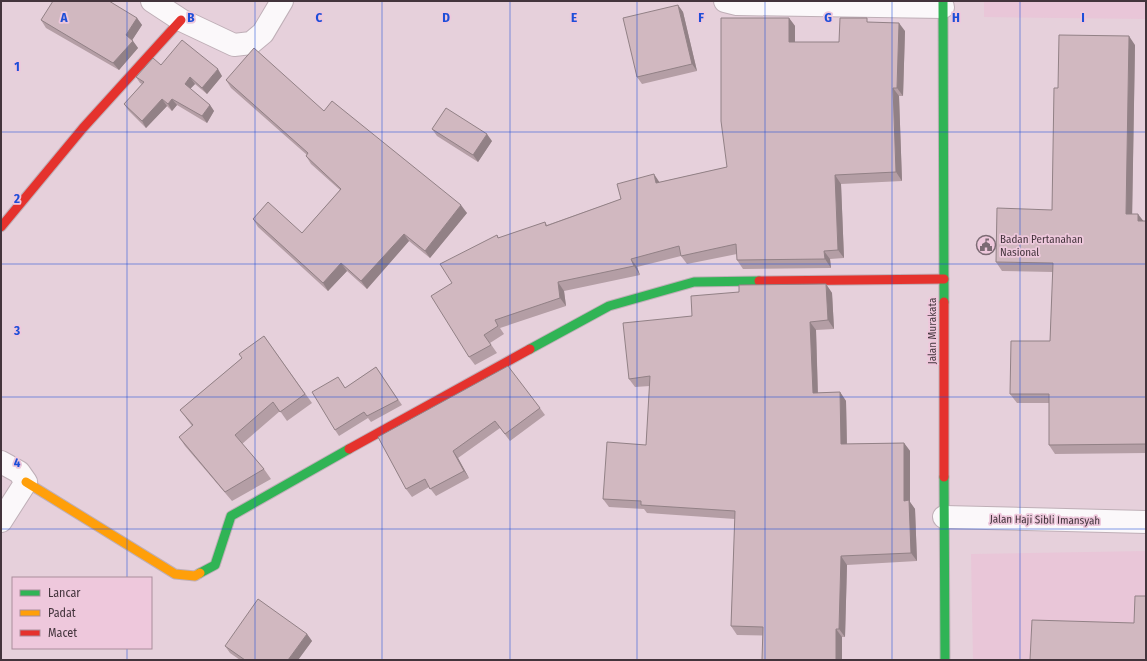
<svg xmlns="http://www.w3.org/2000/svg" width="1147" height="661" font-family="'Fira Sans Condensed',sans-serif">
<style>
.built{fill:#e9c6d8}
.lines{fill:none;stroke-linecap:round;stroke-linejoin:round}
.street-casing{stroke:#bfafb7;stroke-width:24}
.fast-casing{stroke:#bfafb7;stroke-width:11}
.slow-casing{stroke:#bfafb7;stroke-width:11}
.jam-casing{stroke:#bfafb7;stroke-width:11}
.street{stroke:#fbf8fa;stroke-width:22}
.fast{stroke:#30b455;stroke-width:9}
.slow{stroke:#ff9f0a;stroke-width:9}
.jam{stroke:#e5322d;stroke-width:9}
.wall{fill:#b49ea5}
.shaded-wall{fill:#928186}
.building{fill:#d1b8c0;stroke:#928186}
.grid{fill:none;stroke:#1d4ed8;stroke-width:1;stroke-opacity:0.55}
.labels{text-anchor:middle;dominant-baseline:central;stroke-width:3.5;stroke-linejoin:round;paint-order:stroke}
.poi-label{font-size:11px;fill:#43343c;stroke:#eec8dc;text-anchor:start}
.street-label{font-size:11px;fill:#43343c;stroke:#eec8dc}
.grid-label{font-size:13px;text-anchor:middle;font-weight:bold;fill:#1d4ed8;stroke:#eec8dc;stroke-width:3.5;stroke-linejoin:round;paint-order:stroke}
</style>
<rect width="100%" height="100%" fill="#e6d0db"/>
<path class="built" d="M984 1H1146V19L984 17Z
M1146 551V660H973L971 554Z"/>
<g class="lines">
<g class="street-casing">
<path id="street" d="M152 1 181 20 234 45 251 43 263 33 282 1
M725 1 737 4 943 7
M1 462 19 472 26 482 1 521
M944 517 1146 522"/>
</g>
<g class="fast-casing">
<path id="fast" d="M943 1 944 302
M530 349 609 306 694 282 759 281
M944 477 945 660
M200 573 215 565 231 516 349 449"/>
</g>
<g class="slow-casing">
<path id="slow" d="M26 482 175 574 195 576 200 573"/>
</g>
<g class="jam-casing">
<path id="jam" d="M1 227 83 128 181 20
M759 281 944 279
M944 302V477
M349 449 530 349"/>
</g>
<use href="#street" class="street"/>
<use href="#fast" class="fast"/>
<use href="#slow" class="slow"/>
<use href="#jam" class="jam"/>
</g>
<path class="wall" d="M678 5 683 12 697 71 642 84 637 77Z
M137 18 142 25 132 40 138 48 119 70 46 28 41 20Z
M789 18 795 26V42H839L870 22 905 31 903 96H899L902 181 841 184 844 258 830 259 831 268 743 269 737 260V254L687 264 681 256 637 267 640 275 564 291 566 306 500 328 504 334 490 343 497 353 475 365 469 357 452 283 497 235 499 238 545 222 547 225 621 199 660 182 727 167Z
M1135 45 1132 214 1143 221H1146V453L1055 454 1049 445V403H1017L1010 394 1050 341 1053 272 1002 271 996 262 1052 210 1058 88Z
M161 65 222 76 207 94 195 84 190 89 210 105 214 111 207 123 177 105 172 111 167 106 146 128 128 110 124 104 142 84 140 83 136 77Z
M226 80 324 111 467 213 430 258 409 241 367 289 347 271 328 291 258 227 253 219 302 233 340 190 311 164 306 156 307 155 231 88Z
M432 129 492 141 478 162 437 136Z
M826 284 832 293 834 329 816 330 818 393 840 392 846 401 847 444 904 443 910 451V502L915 509 917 561 847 565 845 637 737 635 731 626 735 519 647 513 644 509 609 507 603 499 646 445 650 386 635 387 629 379 692 316 739 292Z
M264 336 312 403 287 421 280 411 242 444 264 469 271 479 232 501 185 446 179 437 192 426 180 410 242 358Z
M376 367 402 405 371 422 368 418 339 436 335 430 342 383 345 388Z
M540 408 545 415 510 441 500 428 458 458 469 478 436 496 429 487 412 497 406 489 378 437Z
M307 634 312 641 298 660H240L230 653 225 646Z"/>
<path class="shaded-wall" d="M678 5 683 12 697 71 692 64Z
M137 18 142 25 131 42 126 35Z
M789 18 795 26V51L789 42Z
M899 23 905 31 903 96 897 88Z
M1129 36 1135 45 1132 223 1126 214Z
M133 41 138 48 119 70 113 63Z
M218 69 222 76 207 94 202 88Z
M190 77 195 84 189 90 185 84Z
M893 88 899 96 902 181 896 172Z
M162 99 167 106 146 128 142 121Z
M172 99 177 105 172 111 168 104Z
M210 105 214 111 207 123 202 116Z
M487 134 492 141 478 162 473 155Z
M654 174 660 183H656Z
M835 175 841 184 844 258 838 250Z
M461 205 467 213 430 258 425 251Z
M1138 214 1145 223 1138 221Z
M404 234 409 241 367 289 361 281Z
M824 251 830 259 831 268 825 259Z
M631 259 637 267 640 275 634 266Z
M341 263 347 271 328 291 323 283Z
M558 282 564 291 566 306 560 298Z
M826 284 832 293 834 329 828 320Z
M810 322 816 330 818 401 813 393Z
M840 392 846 401 847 452 841 444Z
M904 443 910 451V502L915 509 917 561 911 553 904 501Z
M453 451 458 458 469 478 464 471Z
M841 556 847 565 845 637 839 629Z
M836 629 842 637V660H836Z
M307 634 312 641 298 660H288Z"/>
<path class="building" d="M53 1H109L137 18 126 35 133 41 113 63 41 20Z
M678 5 692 64 637 77 623 18Z
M721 18H789V42H839L840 18H867V22L899 23 897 88H893L896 172 835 175 838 250 824 251 825 259 737 260 736 244 681 256 679 246 631 259 634 266 558 282 560 298 495 320 498 326 484 335 491 345 469 357 431 296 452 283 440 264 497 235 498 238 545 222 546 226 621 199 617 184 654 174 656 183 727 167 721 121Z
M1059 35 1129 36 1126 214H1138V221H1146V444L1049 445V394H1010L1011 341H1050L1053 263 996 262 997 208 1052 210 1054 88H1058Z
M182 40 218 69 202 88 190 77 185 84 210 105 202 116 172 99 168 104 162 99 142 121 124 104 144 82 136 77 153 58 161 65Z
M254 48 324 111 332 101 461 205 425 251 404 234 361 281 341 263 323 283 253 219 268 202 302 233 341 189 306 156 308 153 226 80Z
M446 108 487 134 473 155 432 129Z
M826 284 828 320 810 322 813 393 840 392 841 444 904 443V501L909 500 911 553 841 556 839 629H836V660H762L763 627 731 626 735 511 641 505V501L603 499 607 442 646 445 650 376 629 379 623 323 692 316 691 296 739 292V285Z
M264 336 305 394 280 412 273 402 235 435 264 469 225 492 179 437 193 425 180 410 242 358 239 354Z
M508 366 540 408 505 434 495 421 453 451 464 471 430 489 425 479 406 489 378 437Z
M376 367 398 400 367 416 364 412 335 430 312 392 338 377 345 388Z
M1135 596H1146V660H1030L1032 620 1134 623Z
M258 599 307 634 288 660H245L225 646Z"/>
<path class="grid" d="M127 1V578M255 1V660M382 1V660M510 1V660M637 1V660M765 1V660M892 1V660M1020 1V660M1 132H1146M1 264H1146M1 397H1146M1 529H1146M127 648V660"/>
<defs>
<g id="civic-ring" transform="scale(1)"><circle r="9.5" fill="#eec8dc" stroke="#7c6b74" stroke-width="1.5"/><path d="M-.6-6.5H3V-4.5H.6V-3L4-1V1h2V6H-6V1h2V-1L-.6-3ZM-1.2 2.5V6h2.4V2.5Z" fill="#7c6b74"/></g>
</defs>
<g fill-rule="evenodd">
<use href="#civic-ring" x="986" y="245"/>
</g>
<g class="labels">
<g class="poi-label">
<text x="1000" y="239">Badan Pertanahan<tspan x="1000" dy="13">Nasional</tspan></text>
</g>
<g class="street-label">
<text transform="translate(932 331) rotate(-90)">Jalan Murakata</text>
<text transform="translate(1045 520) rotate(1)">Jalan Haji Sibli Imansyah</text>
</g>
</g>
<g class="grid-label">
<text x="64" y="22">A</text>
<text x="191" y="22">B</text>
<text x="319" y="22">C</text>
<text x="446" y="22">D</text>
<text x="574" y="22">E</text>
<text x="701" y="22">F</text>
<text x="828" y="22">G</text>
<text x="956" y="22">H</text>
<text x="1083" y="22">I</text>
<text x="17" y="71">1</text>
<text x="17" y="203">2</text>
<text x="17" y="335">3</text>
<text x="17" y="467">4</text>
</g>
<rect width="1147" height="661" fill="none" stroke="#43343c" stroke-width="4"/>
<rect x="12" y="577" width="140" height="72" fill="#eec8dc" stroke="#aa8d9c"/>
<rect x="20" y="590" width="20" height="6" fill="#30b455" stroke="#aa8d9c"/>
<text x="48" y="597" font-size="12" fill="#43343c">Lancar</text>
<rect x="20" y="610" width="20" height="6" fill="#ff9f0a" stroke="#aa8d9c"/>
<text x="48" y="617" font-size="12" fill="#43343c">Padat</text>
<rect x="20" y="630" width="20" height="6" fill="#e5322d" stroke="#aa8d9c"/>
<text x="48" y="637" font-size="12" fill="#43343c">Macet</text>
</svg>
